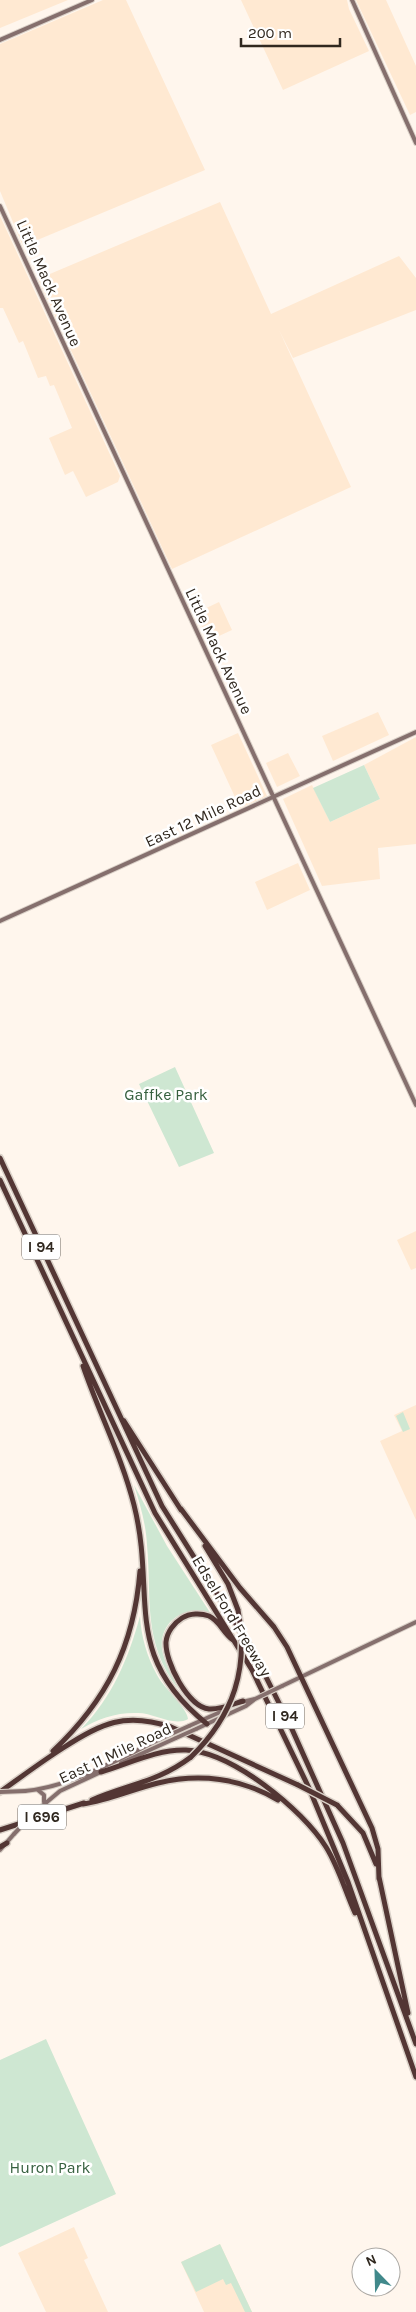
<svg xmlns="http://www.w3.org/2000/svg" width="416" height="2312" font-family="Karla,sans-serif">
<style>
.built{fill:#ffe9d2}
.green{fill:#cee7d2}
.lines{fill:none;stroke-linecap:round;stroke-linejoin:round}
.secondary-casing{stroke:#dad1c8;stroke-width:6}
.highway-casing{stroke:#dad1c8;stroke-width:8}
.secondary{stroke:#856f6d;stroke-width:4}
.highway{stroke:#533634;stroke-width:5}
.secondary-bridge-casing{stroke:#dad1c8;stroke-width:6;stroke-linecap:butt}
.highway-bridge-casing{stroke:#dad1c8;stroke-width:8;stroke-linecap:butt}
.secondary-bridge{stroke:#856f6d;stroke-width:4}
.highway-bridge{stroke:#533634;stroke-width:5}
.labels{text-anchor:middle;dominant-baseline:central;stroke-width:5;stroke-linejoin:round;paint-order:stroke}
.shield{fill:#fff;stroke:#6e6862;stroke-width:1}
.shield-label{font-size:15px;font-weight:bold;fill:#30281f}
.street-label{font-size:16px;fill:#30281f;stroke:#fff}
.park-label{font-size:16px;fill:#36603f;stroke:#fff}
</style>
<rect width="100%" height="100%" fill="#fff6ed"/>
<path class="built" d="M0 0H68L0 28Z
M103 0H126L205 170 23 246 0 191V44Z
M241 0H347L349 9 369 51 283 90Z
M356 0H386L416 66V112L410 115Z
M220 202 271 314 399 256 416 278V310L293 358 279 330 351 487 172 569 38 279Z
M0 216 120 476 118 482 86 497 73 471 65 475 49 438 72 428 54 385 50 386 46 376 38 378 23 341 19 343 3 308H0Z
M219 602 232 630 208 641 196 613Z
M378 712 389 735 333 761 322 736Z
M238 733 267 796 240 808 211 745Z
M416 737V844L378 848 380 879 322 886 283 799 312 785 330 822 380 799 364 765Z
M288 753 300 776 277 787 266 763Z
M298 863 310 890 267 910 255 882Z
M416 1231V1268L411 1270 397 1240Z
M416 1405V1520L380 1441 402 1431 394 1415Z
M74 2227 88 2258 84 2260 108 2312H46L18 2253Z
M220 2244 252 2312H204L181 2262Z"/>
<path class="green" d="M364 765 380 799 330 822 313 788Z
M175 1067 214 1153 179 1167 139 1084Z
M403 1412 410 1429 403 1432 396 1416Z
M134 1485 167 1546 211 1614C186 1604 159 1621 162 1649 164 1663 173 1676 178 1689 142 1641 152 1599 147 1545 146 1524 140 1504 134 1485Z
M140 1616C141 1636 147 1657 157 1675 163 1687 188 1709 188 1719 174 1727 154 1713 138 1713 118 1712 99 1718 81 1729 112 1698 129 1657 140 1616Z
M46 2039 116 2194 0 2247V2060Z
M220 2244 252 2312H245L231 2283 226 2285 223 2279 196 2292 181 2262Z"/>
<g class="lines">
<g class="secondary-casing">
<path id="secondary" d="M352 0 416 143
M0 40 92 0
M0 206 416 1105
M0 921 416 732
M282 1686 416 1622
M242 1702 255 1699
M189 1726 227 1709
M196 1729 246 1706 255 1699
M121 1763 176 1738
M38 1790 44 1795V1802
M25 1791C73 1787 125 1755 169 1735
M35 1812 60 1791 103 1771
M0 1850 14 1834"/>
</g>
<g class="highway-casing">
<path id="highway" d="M0 1158 162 1506 253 1651 291 1727 343 1843 416 2044
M0 1180 155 1513 252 1670 309 1788 348 1882 416 2077
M83 1366C99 1413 122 1457 134 1505 157 1596 120 1654 207 1724
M124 1421 181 1510
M181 1509 240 1588 274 1627 287 1647 372 1828 378 1849 379 1879
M205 1546 228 1584 238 1610
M233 1640C223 1633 220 1621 209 1616 201 1613 190 1613 182 1618 174 1623 167 1632 166 1642 165 1662 188 1707 209 1709 220 1710 233 1704 243 1701
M53 1751C107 1700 134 1646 140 1571
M101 1772C128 1764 157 1749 186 1750 232 1752 302 1809 326 1847 339 1868 345 1891 355 1913
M0 1792C21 1777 41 1762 63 1748 101 1723 125 1712 171 1727L298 1785
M92 1800C129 1784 158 1782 191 1757
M83 1804C109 1800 133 1789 158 1783 199 1773 241 1778 278 1800
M337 1805 363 1833 376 1864
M0 1830 84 1803
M0 1847 7 1843
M379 1877 408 2013"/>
</g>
<use href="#secondary" class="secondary"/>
<use href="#highway" class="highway"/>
<g class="secondary-bridge-casing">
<path id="secondary-bridge" d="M255 1699 282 1686
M169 1735 189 1726
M176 1738 196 1729
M0 1792 25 1791
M14 1834 35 1812"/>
</g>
<g class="highway-bridge-casing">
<path id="highway-bridge" d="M191 1757C234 1715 249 1668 238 1610
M298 1785 337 1805"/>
</g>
<use href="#secondary-bridge" class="secondary-bridge"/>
<use href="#highway-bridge" class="highway-bridge"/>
</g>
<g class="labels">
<g class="shield">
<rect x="22" y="1234.5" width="38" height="25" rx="4"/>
<rect x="266" y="1703.5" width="38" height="25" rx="4"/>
<rect x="18" y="1804.5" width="48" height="25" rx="4"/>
</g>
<g class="shield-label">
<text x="41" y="1247">I 94</text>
<text x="285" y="1716">I 94</text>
<text x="42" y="1817">I 696</text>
</g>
<g class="street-label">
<text transform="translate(49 283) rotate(66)">Little Mack Avenue</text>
<text transform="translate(219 651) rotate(65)">Little Mack Avenue</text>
<text transform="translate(203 816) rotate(-25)">East 12 Mile Road</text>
<text transform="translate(232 1616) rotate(59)">Edsel Ford Freeway</text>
<text transform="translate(115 1753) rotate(-25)">East 11 Mile Road</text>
</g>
<g class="park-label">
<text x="166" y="1094">Gaffke Park</text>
<text x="50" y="2167">Huron Park</text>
</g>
</g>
<g transform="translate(376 2272) rotate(337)"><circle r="24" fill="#ffffff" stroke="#aca9a5"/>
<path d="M0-4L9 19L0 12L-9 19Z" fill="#41898b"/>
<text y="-8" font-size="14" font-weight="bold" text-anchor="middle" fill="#30281f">N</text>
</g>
<path d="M241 38v8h99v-8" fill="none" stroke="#30281f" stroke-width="2.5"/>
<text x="248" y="38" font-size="15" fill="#30281f" stroke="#ffffff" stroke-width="4" paint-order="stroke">200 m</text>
</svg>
